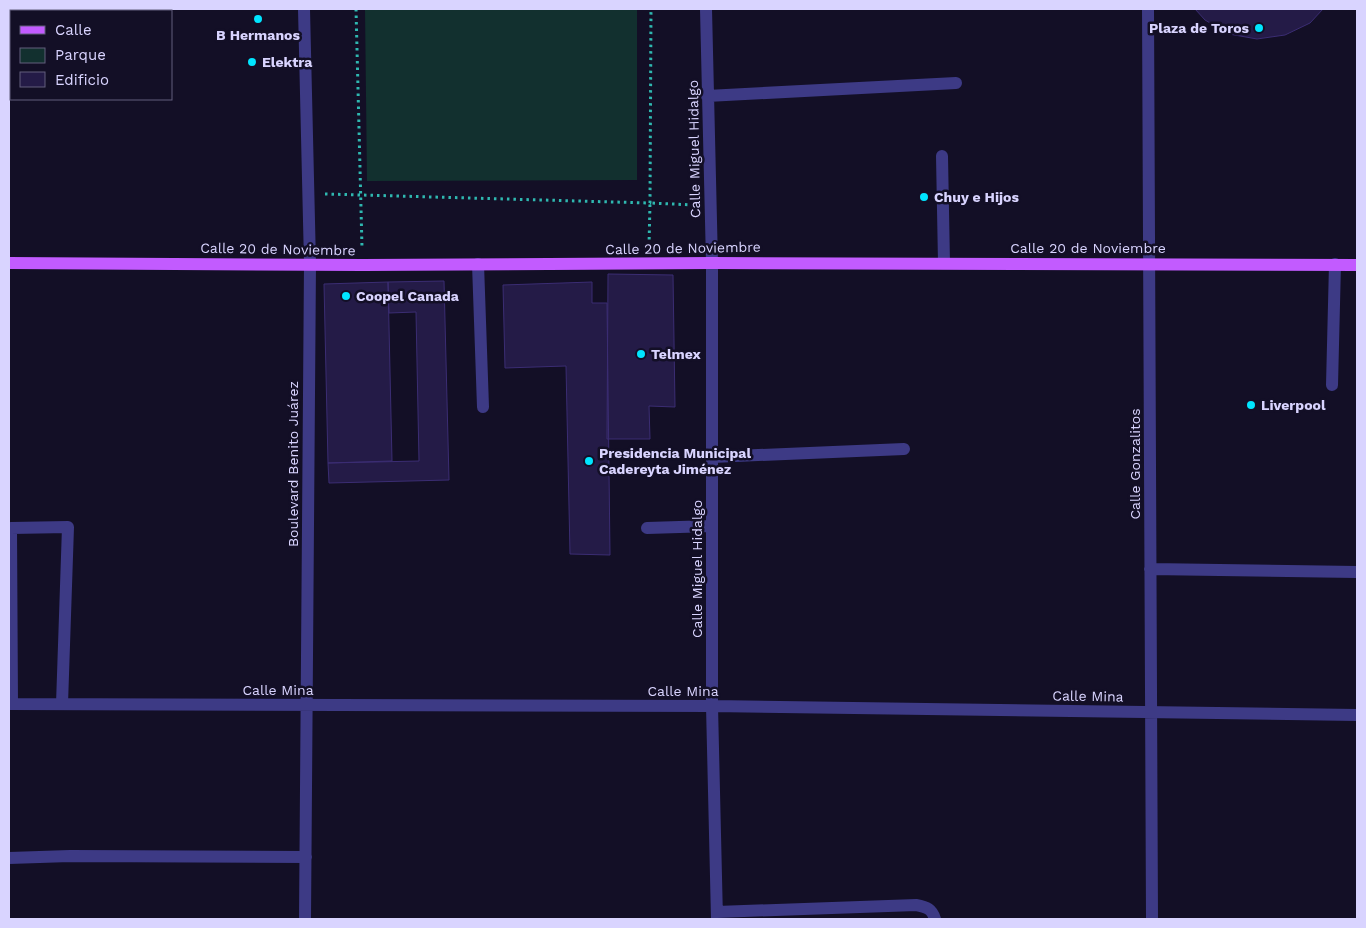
<svg xmlns="http://www.w3.org/2000/svg" width="1366" height="928" font-family="'Work Sans',sans-serif">
<style>
.green{fill:#12302f}
.building{fill:#241b47;stroke:#3b2d73}
.lines{fill:none;stroke-linecap:round;stroke-linejoin:round}
.path{stroke:#2fb8b0;stroke-width:3;stroke-dasharray:2.5 4;stroke-linecap:butt}
.minor{stroke:#3d3a85;stroke-width:12}
.major{stroke:#c25bff;stroke-width:12}
.poi-dot{fill:#00e5ff;stroke:#130f26;stroke-width:2}
.labels{text-anchor:middle;dominant-baseline:central;stroke-width:5;stroke-linejoin:round;paint-order:stroke}
.poi-label{font-size:14px;font-weight:bold;fill:#d9d4ff;stroke:#130f26;text-anchor:start}
.street-label{font-size:14px;fill:#d9d4ff;stroke:#130f26}
</style>
<rect width="100%" height="100%" fill="#130f26"/>
<path class="green" d="M365 9H637V180L367 181Z"/>
<path class="building" d="M1195 9H1323L1310 23 1285 35 1257 39 1229 34 1205 20Z
M608 274 673 275 675 407 649 406 650 439H607Z
M444 281 449 480 329 483 328 463 419 461 416 312 389 313 388 282Z
M388 282 392 461 328 463 324 284Z
M592 282V303H607L610 555 570 554 566 366 505 368 503 285Z"/>
<g class="lines">
<path class="path" d="M356 9 362 248
M325 194 650 203 651 9
M649 246 650 203 694 205"/>
<path class="minor" d="M304 9 310 263 305 919
M706 9 712 263V706L717 919
M1148 9 1152 919
M707 96 956 83
M942 156 944 263
M478 264 483 407
M1332 385 1335 264
M712 457 904 449
M11 528 68 527 62 704
M647 528 712 526
M9 529 11 528 12 704
M1150 569 1357 572
M9 704 712 706 1357 715
M9 858 70 856 306 857
M717 912 916 905C927 907 932 909 935 919"/>
<path class="major" d="M9 263 363 265 712 263 1357 265"/>
</g>
<g class="poi-dot">
<circle cx="258" cy="19" r="5"/>
<circle cx="1259" cy="28" r="5"/>
<circle cx="252" cy="62" r="5"/>
<circle cx="924" cy="197" r="5"/>
<circle cx="346" cy="296" r="5"/>
<circle cx="641" cy="354" r="5"/>
<circle cx="1251" cy="405" r="5"/>
<circle cx="589" cy="461" r="5"/>
</g>
<g class="labels">
<g class="poi-label">
<text x="1249" y="28" text-anchor="end">Plaza de Toros</text>
<text x="258" y="35" text-anchor="middle">B Hermanos</text>
<text x="262" y="62">Elektra</text>
<text x="934" y="197">Chuy e Hijos</text>
<text x="356" y="296">Coopel Canada</text>
<text x="651" y="354">Telmex</text>
<text x="1261" y="405">Liverpool</text>
<text x="599" y="453">Presidencia Municipal<tspan x="599" dy="16">Cadereyta Jiménez</tspan></text>
</g>
<g class="street-label">
<text transform="translate(694 149) rotate(-91)">Calle Miguel Hidalgo</text>
<text transform="translate(683 248) rotate(-1)">Calle 20 de Noviembre</text>
<text x="1088" y="248">Calle 20 de Noviembre</text>
<text transform="translate(278 249) rotate(1)">Calle 20 de Noviembre</text>
<text transform="translate(293 464) rotate(-90)">Boulevard Benito Juárez</text>
<text transform="translate(1135 464) rotate(-90)">Calle Gonzalitos</text>
<text transform="translate(697 569) rotate(-90)">Calle Miguel Hidalgo</text>
<text x="278" y="690">Calle Mina</text>
<text x="683" y="691">Calle Mina</text>
<text transform="translate(1088 696) rotate(1)">Calle Mina</text>
</g>
</g>
<rect width="1366" height="928" fill="none" stroke="#d9d4ff" stroke-width="20"/>
<rect x="10" y="10" width="162" height="90" fill="#130f26" stroke="#625e7d"/>
<rect x="20" y="26" width="25" height="8" fill="#c25bff" stroke="#625e7d"/>
<text x="55" y="35" font-size="15" fill="#d9d4ff">Calle</text>
<rect x="20" y="48" width="25" height="15" fill="#12302f" stroke="#625e7d"/>
<text x="55" y="60" font-size="15" fill="#d9d4ff">Parque</text>
<rect x="20" y="72" width="25" height="15" fill="#241b47" stroke="#625e7d"/>
<text x="55" y="85" font-size="15" fill="#d9d4ff">Edificio</text>
</svg>
